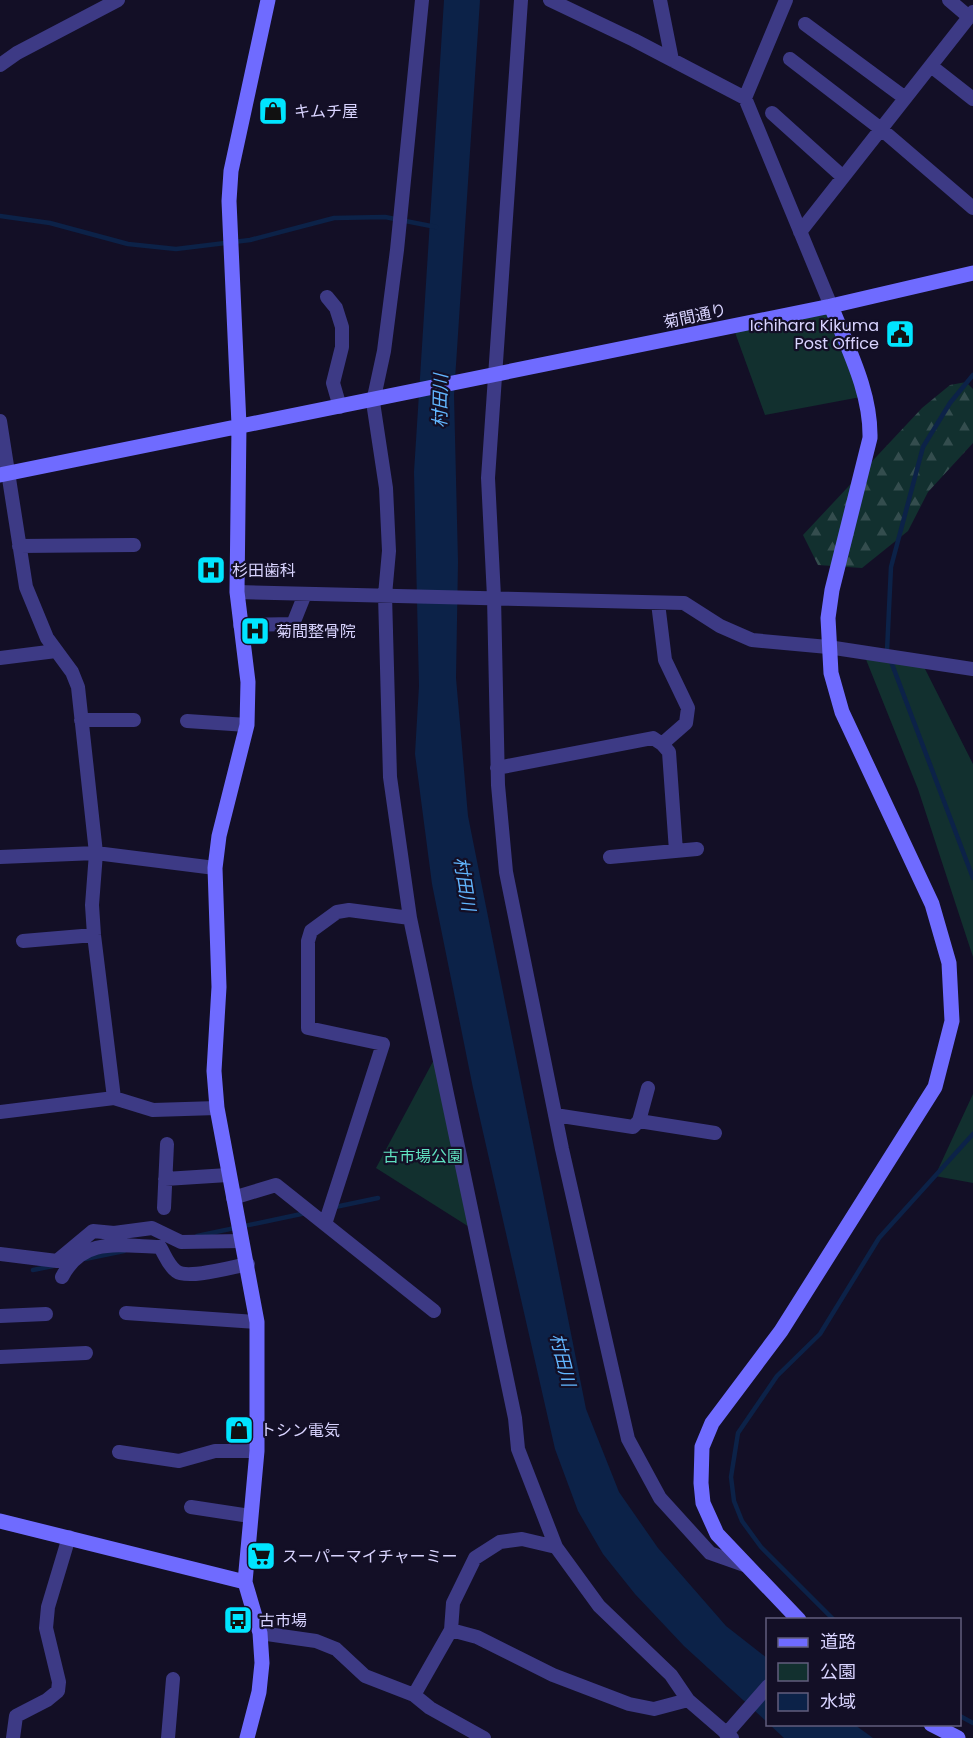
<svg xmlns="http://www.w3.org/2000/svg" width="973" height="1738" font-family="Poppins,'Noto Sans JP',sans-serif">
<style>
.forest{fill:url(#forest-firs)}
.green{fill:#12302f}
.water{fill:#0c2248}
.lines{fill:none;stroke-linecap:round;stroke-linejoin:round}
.stream{stroke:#0c2248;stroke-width:4.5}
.street{stroke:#3d3a85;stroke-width:14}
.secondary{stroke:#6f6bff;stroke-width:15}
.labels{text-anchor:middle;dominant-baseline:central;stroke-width:4.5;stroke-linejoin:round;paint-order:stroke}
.poi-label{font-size:16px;fill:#d9d4ff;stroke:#130f26;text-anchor:start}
.street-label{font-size:16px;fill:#d9d4ff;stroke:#130f26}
.park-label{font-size:16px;fill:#5fe0c0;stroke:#130f26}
.water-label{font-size:18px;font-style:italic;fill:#62b6ff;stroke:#130f26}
</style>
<defs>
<pattern id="forest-firs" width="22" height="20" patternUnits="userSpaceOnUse" patternTransform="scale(1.5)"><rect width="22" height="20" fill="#12302f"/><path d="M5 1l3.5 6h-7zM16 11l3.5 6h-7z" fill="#344d4e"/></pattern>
</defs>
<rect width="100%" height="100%" fill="#130f26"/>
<path class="forest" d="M966 382 973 389V443L928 492 908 531 862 568 818 565 803 535 922 408 950 385Z"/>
<path class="green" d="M831 306 866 396 765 415 733 327Z
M863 652 921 661 973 764V957L918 789Z
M437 1054 474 1230 376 1168Z
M973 1094V1183L935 1176Z"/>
<path class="water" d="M444 0H480L454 395 458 562 456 678 468 816 586 1409 619 1492 658 1548 726 1626 767 1658V1722L684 1646 635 1594 603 1554 578 1511 555 1449 473 1088 432 884 415 754 419 686 414 472Z
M770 1725H855L873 1738H784Z"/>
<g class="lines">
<path class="stream" d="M0 216 50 223 128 244 176 249 250 240 334 218 385 217 436 227
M973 375 950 403 923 447 891 567 887 651 973 878
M335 1207 378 1198
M197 1236 306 1213
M85 1259 124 1251
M33 1270 53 1266
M834 1620 761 1547 742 1521 734 1501 731 1477 738 1433 777 1376 820 1334 879 1238 973 1134
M960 1716 973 1723"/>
<path class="street" d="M422 0 397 250 384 351 373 402 386 488 389 551 385 595 390 777 410 918 515 1418 518 1449 556 1547 599 1606 671 1675 688 1700 732 1738
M521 0 488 478 494 597 498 785 506 872 562 1149 628 1439 660 1498 710 1553 744 1565
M550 0 634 40 745 98 831 306
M660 0 672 60
M949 0 969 17
M805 24 905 98
M790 59 881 129 973 208
M0 65 17 53 118 0
M931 66 973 99
M745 98 786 0
M772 113 843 177
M800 232 973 12
M327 297 336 308 342 327V347L333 383 340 407
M0 421 26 587 47 638 72 672 78 687 96 853 92 905 94 935 114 1098
M19 546 134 545
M237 592 684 603 720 626 752 640 828 647 973 669
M658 603 665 660 688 708 686 723 662 744
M240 625 293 624 305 594
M0 658 56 651
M81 720H134
M187 721 247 725
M497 768 653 738 662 744 669 752 676 851
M0 857 96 853 215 868
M610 857 697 849
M23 941 94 935
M0 1112 114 1098 153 1110 217 1108
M555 1115 633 1127 639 1121 648 1088
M639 1121 715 1133
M165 1179 228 1175
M233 1198 276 1185 434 1311
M164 1208 167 1144
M325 1224 383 1044 308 1028V941L311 931 337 912 349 910 410 918
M0 1254 57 1261 93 1231 114 1233 152 1228 181 1242 242 1241
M62 1277C83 1236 121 1246 160 1247 165 1255 168 1265 176 1271 187 1280 232 1267 248 1264
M126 1313 257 1322
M0 1316 46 1314
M0 1357 86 1353
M119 1452 179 1461 215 1451H257
M191 1507 250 1516
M451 1630 477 1637 553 1675 629 1704 654 1709 688 1700
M260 1633 316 1641 336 1649 365 1676 414 1695 430 1708 484 1738
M414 1695 451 1630 453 1603 475 1558 500 1542 522 1539 556 1547
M726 1734 768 1686
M13 1738 16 1716 47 1700 58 1691 59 1682 46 1628 48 1607 69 1537
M168 1738 173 1679"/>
<path class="secondary" d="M0 475 831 306 973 273
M0 1521 245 1582
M799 1620 717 1534 703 1503 701 1483 702 1447 712 1423 781 1331 935 1087 952 1021 949 963 932 904 842 712 831 673 828 618 832 590 870 438C871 392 848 349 831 306
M931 1724 958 1738
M247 1738 259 1692 262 1663 260 1633 245 1582 257 1451V1322L217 1108 214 1071 219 987 215 868 219 836 247 725 248 682 237 592 239 425 229 201 231 171 268 0"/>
</g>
<defs>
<g id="shop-square" transform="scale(1.5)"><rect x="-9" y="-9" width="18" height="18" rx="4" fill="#00e5ff" stroke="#130f26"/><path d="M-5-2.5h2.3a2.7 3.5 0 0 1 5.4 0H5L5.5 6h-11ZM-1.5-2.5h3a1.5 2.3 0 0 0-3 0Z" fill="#111"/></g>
<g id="civic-square" transform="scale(1.5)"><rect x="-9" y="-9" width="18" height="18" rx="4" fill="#00e5ff" stroke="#130f26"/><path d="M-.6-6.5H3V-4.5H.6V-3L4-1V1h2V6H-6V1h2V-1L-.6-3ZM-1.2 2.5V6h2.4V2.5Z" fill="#111"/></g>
<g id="hospital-square" transform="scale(1.5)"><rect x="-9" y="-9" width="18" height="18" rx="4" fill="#00e5ff" stroke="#130f26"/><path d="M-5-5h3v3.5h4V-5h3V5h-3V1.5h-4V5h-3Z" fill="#111"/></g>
<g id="supermarket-square" transform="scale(1.5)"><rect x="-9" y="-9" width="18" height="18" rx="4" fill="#00e5ff" stroke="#130f26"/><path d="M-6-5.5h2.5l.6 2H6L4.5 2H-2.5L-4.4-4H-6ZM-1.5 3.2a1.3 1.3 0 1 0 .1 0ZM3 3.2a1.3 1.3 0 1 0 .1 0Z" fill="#111"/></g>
<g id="bus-square" transform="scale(1.5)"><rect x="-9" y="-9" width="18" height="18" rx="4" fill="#00e5ff" stroke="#130f26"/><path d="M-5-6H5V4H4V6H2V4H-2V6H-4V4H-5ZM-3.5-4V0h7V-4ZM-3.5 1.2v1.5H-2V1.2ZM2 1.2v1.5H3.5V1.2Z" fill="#111"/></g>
</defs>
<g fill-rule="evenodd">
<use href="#shop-square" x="273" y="111"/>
<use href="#civic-square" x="900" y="334"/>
<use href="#hospital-square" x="211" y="570"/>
<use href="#hospital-square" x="255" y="631"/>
<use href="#shop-square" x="239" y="1430"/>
<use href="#supermarket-square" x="261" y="1556"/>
<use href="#bus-square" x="238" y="1620"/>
</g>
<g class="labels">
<g class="poi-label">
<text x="294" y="111">キムチ屋</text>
<text x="879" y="325" text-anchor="end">Ichihara Kikuma<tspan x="879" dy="18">Post Office</tspan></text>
<text x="232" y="570">杉田歯科</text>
<text x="276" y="631">菊間整骨院</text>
<text x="260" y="1430">トシン電気</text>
<text x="282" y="1556">スーパーマイチャーミー</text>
<text x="259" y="1620">古市場</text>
</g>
<g class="street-label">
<text transform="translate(695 316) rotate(-12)">菊間通り</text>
</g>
<g class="park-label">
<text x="423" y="1156">古市場公園</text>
</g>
<g class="water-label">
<text transform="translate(440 401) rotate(-89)">村田川</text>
<text transform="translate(465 884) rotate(81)">村田川</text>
<text transform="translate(563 1360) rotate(76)">村田川</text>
</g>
</g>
<rect x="766" y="1618" width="195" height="108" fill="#130f26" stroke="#625e7d" stroke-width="1.5"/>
<rect x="778" y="1638" width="30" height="9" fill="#6f6bff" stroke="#625e7d" stroke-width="1.5"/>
<text x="820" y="1648" font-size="18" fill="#d9d4ff">道路</text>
<rect x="778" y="1663" width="30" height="18" fill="#12302f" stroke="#625e7d" stroke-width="1.5"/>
<text x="820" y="1678" font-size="18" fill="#d9d4ff">公園</text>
<rect x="778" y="1693" width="30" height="18" fill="#0c2248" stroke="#625e7d" stroke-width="1.5"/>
<text x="820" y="1708" font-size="18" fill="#d9d4ff">水域</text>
</svg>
